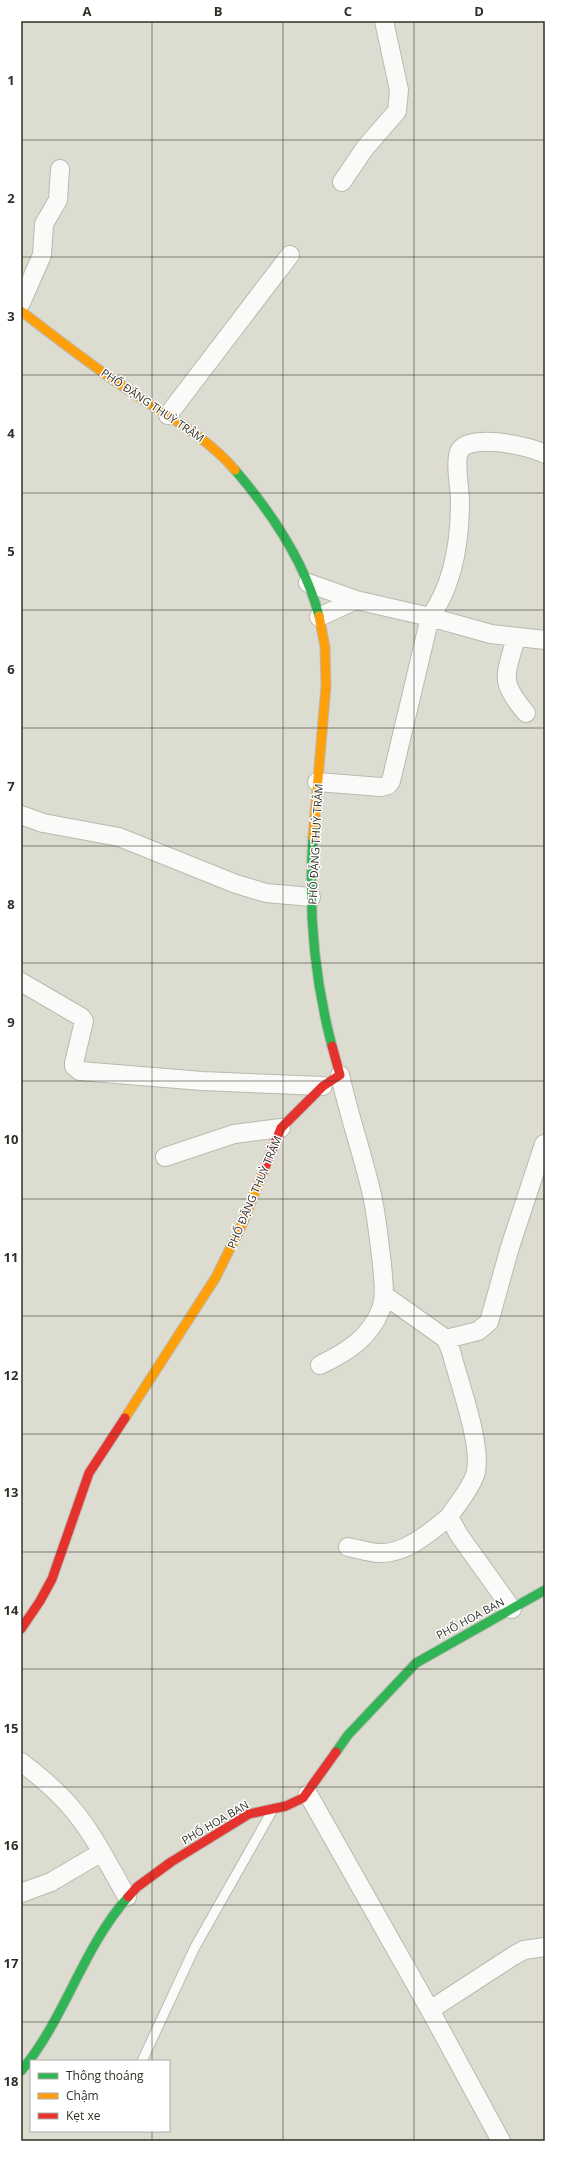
<svg xmlns="http://www.w3.org/2000/svg" width="566" height="2162" font-family="'Open Sans',sans-serif">
<style>
.lines{fill:none;stroke-linecap:round;stroke-linejoin:round}
.lane-casing{stroke:#bab9b0;stroke-width:11}
.street-casing{stroke:#bab9b0;stroke-width:20}
.fast-casing{stroke:#bab9b0;stroke-width:11}
.slow-casing{stroke:#bab9b0;stroke-width:11}
.jam-casing{stroke:#bab9b0;stroke-width:11}
.lane{stroke:#fafaf8;stroke-width:9}
.street{stroke:#fafaf8;stroke-width:18}
.fast{stroke:#30b455;stroke-width:9}
.slow{stroke:#ff9f0a;stroke-width:9}
.jam{stroke:#e5322d;stroke-width:9}
.grid{fill:none;stroke:#302f27;stroke-width:1;stroke-opacity:0.55}
.labels{text-anchor:middle;dominant-baseline:central;stroke-width:3;stroke-linejoin:round;paint-order:stroke}
.street-label{font-size:11px;fill:#302f27;stroke:#fff}
.neatline{fill:none;stroke:#302f27;stroke-width:1.5}
.grid-label{font-size:13px;text-anchor:middle;font-weight:bold;fill:#302f27}
</style>
<rect width="100%" height="100%" fill="#dddcd0"/>
<g class="lines">
<g class="lane-casing">
<path id="lane" d="M142 2061 195 1947 272 1811"/>
</g>
<g class="street-casing">
<path id="street" d="M342 182 365 148 397 111 399 90 384 21
M21 303 42 255 44 224 58 200 60 169
M168 415 290 255
M308 583 356 600 430 617 491 634 545 640
M319 617 356 600
M516 637C506 676 498 680 526 713
M317 782 381 787 388 785 391 781 430 617C454 584 460 541 460 501 460 489 454 459 460 450 472 433 530 446 545 454
M21 815 43 823 119 837 236 884 266 893 311 897
M21 982 81 1017 84 1021 74 1063V1066L80 1071 202 1081 323 1086
M165 1157 234 1134 281 1128
M384 1295 446 1339 451 1351C458 1380 484 1448 475 1475 470 1490 457 1504 449 1517L459 1535 512 1609
M446 1339 478 1331 489 1322 510 1247 544 1144
M320 1365C347 1352 370 1338 381 1309 386 1295 383 1279 382 1264 379 1241 377 1218 372 1195 363 1155 349 1116 340 1075
M348 1547C358 1549 368 1552 378 1553 405 1555 430 1532 449 1517
M21 1762C38 1775 55 1789 69 1805 93 1832 109 1866 127 1897
M308 1794 430 2010 501 2141
M21 1893 51 1882 102 1852
M430 2010 513 1956 524 1950 545 1947"/>
</g>
<g class="fast-casing">
<path id="fast" d="M235 470C271 512 305 562 319 616
M313 837C308 907 314 978 332 1046
M336 1752 348 1735 416 1663 545 1590
M21 2071C65 2019 82 1949 128 1897"/>
</g>
<g class="slow-casing">
<path id="slow" d="M21 311C55 337 88 363 124 387 163 414 204 434 235 470
M313 837 326 686 325 647 319 616
M125 1418 216 1277 243 1222 263 1172"/>
</g>
<g class="jam-casing">
<path id="jam" d="M263 1172 281 1128 323 1086 340 1075 332 1046
M21 1629 40 1601 52 1579 89 1473 125 1418
M128 1897 137 1887 171 1862 249 1814 286 1806 303 1798 336 1752"/>
</g>
<use href="#lane" class="lane"/>
<use href="#street" class="street"/>
<use href="#fast" class="fast"/>
<use href="#slow" class="slow"/>
<use href="#jam" class="jam"/>
</g>
<path class="grid" d="M152 21V2061M283 21V2141M414 21V2141M21 140H545M21 257H545M21 375H545M21 493H545M21 610H545M21 728H545M21 846H545M21 963H545M21 1081H545M21 1199H545M21 1316H545M21 1434H545M21 1552H545M21 1669H545M21 1787H545M21 1905H545M21 2022H545M152 2131V2141"/>
<g class="labels">
<g class="street-label">
<text transform="translate(153 405) rotate(34)">PHỐ ĐẶNG THUỲ TRÂM</text>
<text transform="translate(315 844) rotate(-87)">PHỐ ĐẶNG THUỲ TRÂM</text>
<text transform="translate(254 1192) rotate(-67)">PHỐ ĐẶNG THUỲ TRÂM</text>
<text transform="translate(470 1618) rotate(-28)">PHỐ HOA BAN</text>
<text transform="translate(215 1822) rotate(-30)">PHỐ HOA BAN</text>
</g>
</g>
<rect width="566" height="2162" fill="none" stroke="#ffffff" stroke-width="44"/>
<rect x="30" y="2060" width="140" height="72" fill="#ffffff" stroke="#acaca9"/>
<rect x="38" y="2073" width="20" height="6" fill="#30b455" stroke="#acaca9"/>
<text x="66" y="2080" font-size="12" fill="#302f27">Thông thoáng</text>
<rect x="38" y="2093" width="20" height="6" fill="#ff9f0a" stroke="#acaca9"/>
<text x="66" y="2100" font-size="12" fill="#302f27">Chậm</text>
<rect x="38" y="2113" width="20" height="6" fill="#e5322d" stroke="#acaca9"/>
<text x="66" y="2120" font-size="12" fill="#302f27">Kẹt xe</text>
<rect x="22" y="22" width="522" height="2118" class="neatline"/>
<g class="grid-label">
<text x="87" y="16">A</text>
<text x="218" y="16">B</text>
<text x="348" y="16">C</text>
<text x="479" y="16">D</text>
<text x="11" y="85">1</text>
<text x="11" y="203">2</text>
<text x="11" y="321">3</text>
<text x="11" y="438">4</text>
<text x="11" y="556">5</text>
<text x="11" y="674">6</text>
<text x="11" y="791">7</text>
<text x="11" y="909">8</text>
<text x="11" y="1027">9</text>
<text x="11" y="1144">10</text>
<text x="11" y="1262">11</text>
<text x="11" y="1380">12</text>
<text x="11" y="1497">13</text>
<text x="11" y="1615">14</text>
<text x="11" y="1733">15</text>
<text x="11" y="1850">16</text>
<text x="11" y="1968">17</text>
<text x="11" y="2086">18</text>
</g>
</svg>
